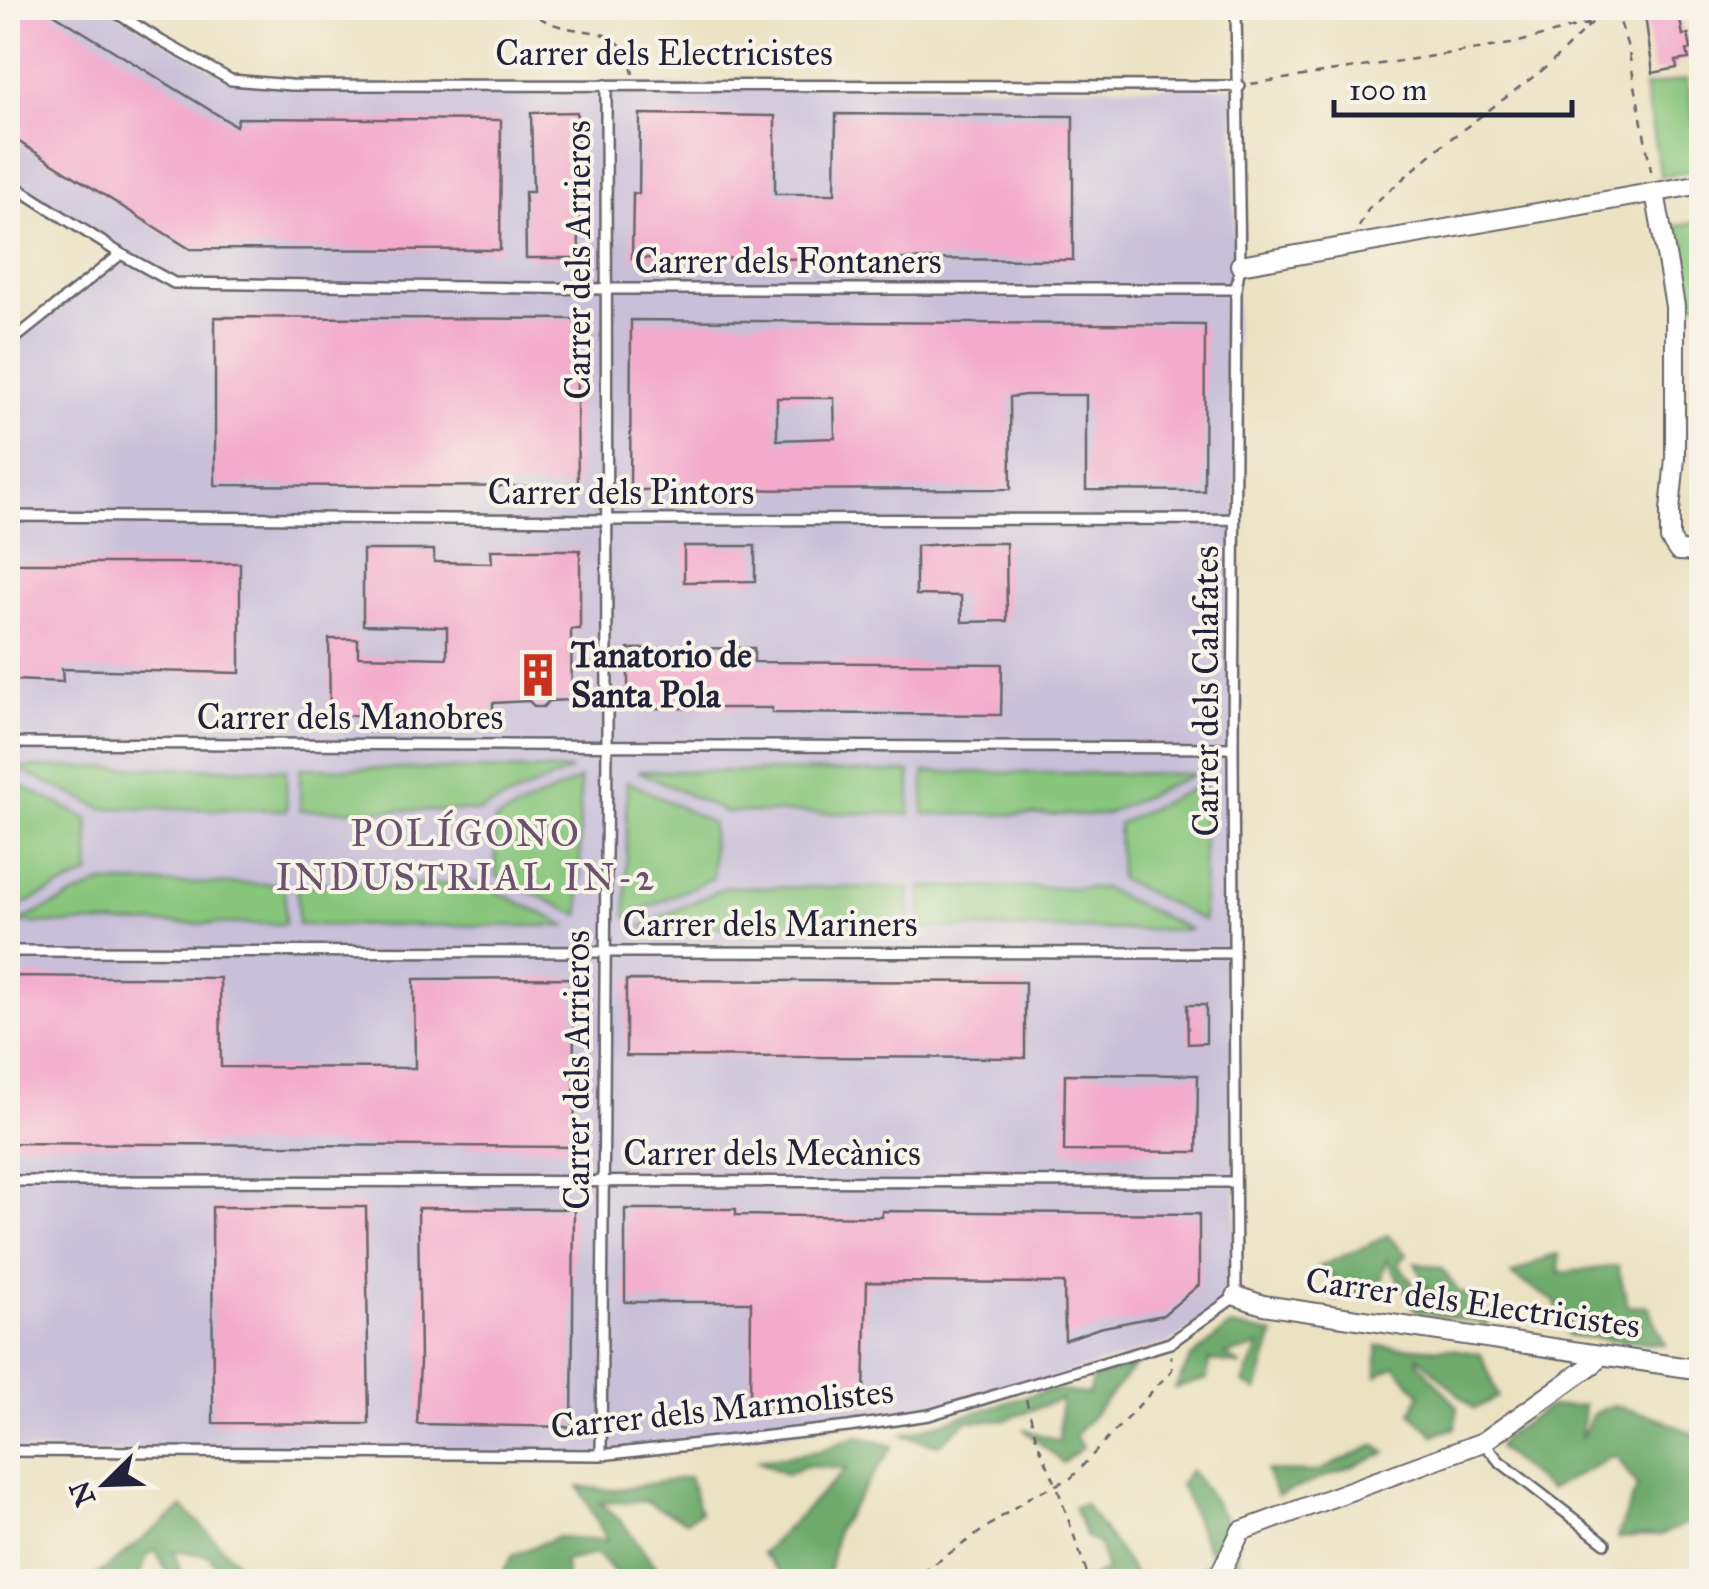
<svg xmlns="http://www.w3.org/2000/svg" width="1709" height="1589" font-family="'IM FELL Great Primer',serif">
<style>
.industrial{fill:#c8bfd8}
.green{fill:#88c57c;stroke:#55745c;stroke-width:2.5}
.forest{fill:#6eaa6c;stroke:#486654;stroke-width:2.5}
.building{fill:#f3aacb;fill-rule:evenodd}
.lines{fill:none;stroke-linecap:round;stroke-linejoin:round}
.lane-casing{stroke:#68656a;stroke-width:14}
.street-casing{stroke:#68656a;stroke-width:22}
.path{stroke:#68656a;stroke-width:2.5;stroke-dasharray:8 8;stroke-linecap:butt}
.lane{stroke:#fff;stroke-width:9}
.street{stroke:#fff;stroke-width:18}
.labels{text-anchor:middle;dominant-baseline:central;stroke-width:8;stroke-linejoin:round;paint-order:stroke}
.street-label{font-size:35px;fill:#22223b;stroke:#f7f3e8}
.poi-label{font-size:35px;font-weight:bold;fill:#22223b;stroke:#f7f3e8;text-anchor:start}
.neighbourhood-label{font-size:38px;letter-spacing:2.5px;fill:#6b526d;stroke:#f7f3e8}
</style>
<rect width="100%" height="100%" fill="#f7f3e8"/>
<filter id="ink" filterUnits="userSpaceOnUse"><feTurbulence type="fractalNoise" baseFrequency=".01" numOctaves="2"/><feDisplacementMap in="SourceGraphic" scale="20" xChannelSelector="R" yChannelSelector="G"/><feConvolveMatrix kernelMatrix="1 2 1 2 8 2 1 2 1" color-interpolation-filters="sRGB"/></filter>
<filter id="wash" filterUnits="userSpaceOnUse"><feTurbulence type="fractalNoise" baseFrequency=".0048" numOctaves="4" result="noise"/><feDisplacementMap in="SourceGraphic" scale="40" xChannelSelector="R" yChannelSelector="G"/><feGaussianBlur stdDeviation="2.25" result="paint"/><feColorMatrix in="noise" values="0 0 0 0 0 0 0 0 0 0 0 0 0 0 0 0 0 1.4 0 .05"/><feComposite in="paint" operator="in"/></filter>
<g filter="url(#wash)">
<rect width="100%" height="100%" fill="#ebe2c2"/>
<path class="industrial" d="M8 8H109L231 80 291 85 1233 87 1236 289V1296L1170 1343 929 1415 601 1455 8 1451V344L120 254 8 182Z"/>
<path class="green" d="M1687 79 1701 169 1661 176 1644 87Z
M1701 221V302L1691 305 1674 226Z
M14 767 286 769 287 810 102 808Z
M300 768 571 770 480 811 300 810Z
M638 771 910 772V814L725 812Z
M924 772 1194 774 1104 815 924 814Z
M8 779 88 819 90 874 8 911Z
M580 779V916L496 875 495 820Z
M627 781 712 823 713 878 626 917Z
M1204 783 1203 920 1120 879 1118 824Z
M102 883 285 884V924L16 923Z
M297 884H480L568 926 298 925Z
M726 887 909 888V928L639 927Z
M921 887 1103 888 1191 930 922 928Z"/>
<path class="forest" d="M1387 1235 1407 1255 1398 1263 1416 1288H1427L1415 1263 1441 1268 1459 1292 1482 1298 1487 1324 1416 1311 1387 1259 1377 1297 1355 1294 1335 1300 1333 1275 1318 1268C1341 1255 1365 1249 1387 1235Z
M1559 1254V1273L1618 1266 1628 1306 1648 1307 1665 1345 1568 1335 1554 1301 1511 1275 1541 1260Z
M1230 1326 1274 1334 1257 1391 1243 1383 1259 1347 1225 1355 1242 1366 1209 1360 1207 1379 1175 1388 1191 1358Z
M1377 1346 1453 1349 1481 1354 1498 1397 1474 1409 1418 1356 1419 1363 1458 1407 1455 1428 1434 1435 1411 1413 1420 1394 1395 1366 1377 1376Z
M1136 1365 1075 1436 1083 1447 1063 1463 1023 1429 1059 1441 1061 1399 1005 1420 967 1421 938 1445 902 1435 1047 1390 1088 1394 1093 1378Z
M1584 1405 1581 1439 1593 1414 1613 1405 1656 1417 1701 1437V1517L1661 1535 1617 1538 1637 1487 1616 1455 1549 1490 1498 1448 1503 1438 1548 1407Z
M858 1436 893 1446 837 1529 827 1581H789L762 1553 846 1469 805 1466 787 1475 757 1461 819 1451Z
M1375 1445 1386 1453 1277 1496 1266 1471 1317 1472Z
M1190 1470C1217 1503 1243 1536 1239 1581H1189L1212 1559 1180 1484Z
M689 1477 700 1512 686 1521 644 1501 600 1503 621 1521 667 1581H624L596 1554 564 1561 568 1581H531V1575L525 1581H497L513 1555 557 1537 607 1540 579 1487 614 1490Z
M1085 1504 1140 1581H1083L1106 1571 1099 1544 1086 1537 1074 1507Z
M183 1507 255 1581H224L210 1556 173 1550 185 1581H171L156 1550 147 1556 138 1581H90Z"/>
<g id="blocks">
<path class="building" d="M8 8H44L236 126 238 118 501 120 500 250 190 249 8 135Z
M1644 8H1678L1683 36 1688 34 1691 49 1687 50 1689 59 1676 61 1677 68 1653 73Z
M577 112 579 258H526L525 192H533L531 113Z
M640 114 775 116V194H835L836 114 1073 116V260L632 258 633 193 639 194Z
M215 317 576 319 578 487 215 485Z
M631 320 1205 325 1204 491 1086 490V395H1025L1010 397 1011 489 630 490ZM777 398H834L835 438 777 440Z
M960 543H1006L1007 621 962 622 961 596 916 595V546Z
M684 546H755V581L684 582Z
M363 550H434V562L492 563 491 550H580V629H571L572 700 549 701 543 707H535L529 701 493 703V716L330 715 329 639H358V656L447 658V627L363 625Z
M14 563H240V673L62 669 63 682 13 680Z
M754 648V662L1002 664 1001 715 772 713V708H628V649Z
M8 976 220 978 221 1067 415 1068 414 979 573 978 575 1147 8 1143Z
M626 980 1025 982V1058L626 1056Z
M1187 1005H1206V1043L1188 1044Z
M1065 1074 1198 1075 1197 1152 1064 1151Z
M212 1207H366L369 1424 213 1423Z
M418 1208 574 1209 572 1427 417 1424 420 1362Z
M625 1209H736V1215L882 1217V1211L1199 1214V1285L1163 1315 1099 1328 1065 1340 1064 1283 867 1282 864 1392 750 1407 751 1302H625Z"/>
</g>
</g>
<g filter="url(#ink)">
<use href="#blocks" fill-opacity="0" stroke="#68656a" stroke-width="2.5"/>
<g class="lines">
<g class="lane-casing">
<path id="lane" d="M109 8 161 41 231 80 291 85 1240 86
M8 182 121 254 174 283 605 289H1236
M8 344 121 254
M8 516 604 520 1234 519
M8 743 1233 748
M8 951 1233 953
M8 1181 1235 1182
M1483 1442 1499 1461 1605 1543
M8 1451 601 1455 848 1427 929 1415 1170 1343 1236 1296 1233 748 1236 289 1240 265 1236 8
M601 1455 607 745 606 85"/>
</g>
<g class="street-casing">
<path id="street" d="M1655 192 1675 306V458L1670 511V539L1678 551 1702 552
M1240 265 1702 184
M1236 1296 1263 1305 1702 1370
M1216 1582 1241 1531 1483 1442 1593 1364 1600 1355"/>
</g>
<path class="path" d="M526 8C532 12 539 18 546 21 582 39 622 18 633 74
M1616 8 1628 48 1652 176
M1251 84 1511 44 1591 23
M1359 227 1369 208 1441 146 1549 65 1607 8
M1026 1399 1037 1441 1056 1484 1090 1582
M909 1582 1031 1496 1071 1478 1172 1370 1171 1355"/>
<use href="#lane" class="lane"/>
<use href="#street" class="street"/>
</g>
</g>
<defs>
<g id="building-bare" transform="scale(3.45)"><path d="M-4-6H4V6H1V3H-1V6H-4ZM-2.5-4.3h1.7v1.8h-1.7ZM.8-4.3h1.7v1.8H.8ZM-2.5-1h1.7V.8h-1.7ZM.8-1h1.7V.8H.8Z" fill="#c8321e" stroke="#f7f3e8" stroke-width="2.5" paint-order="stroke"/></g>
</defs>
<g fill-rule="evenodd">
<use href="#building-bare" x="538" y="675"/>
</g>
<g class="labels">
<g class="street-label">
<text x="664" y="53">Carrer dels Electricistes</text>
<text transform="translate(578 260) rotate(-90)">Carrer dels Arrieros</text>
<text x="788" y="261">Carrer dels Fontaners</text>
<text x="621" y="492">Carrer dels Pintors</text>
<text transform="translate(1206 691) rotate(-90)">Carrer dels Calafates</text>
<text x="350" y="717">Carrer dels Manobres</text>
<text x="770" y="924">Carrer dels Mariners</text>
<text transform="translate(577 1070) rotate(-90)">Carrer dels Arrieros</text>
<text x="772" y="1153">Carrer dels Mecànics</text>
<text transform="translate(1473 1303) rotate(8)">Carrer dels Electricistes</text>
<text transform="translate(722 1409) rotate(-6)">Carrer dels Marmolistes</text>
</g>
<g class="poi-label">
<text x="571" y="655">Tanatorio de<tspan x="571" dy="40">Santa Pola</tspan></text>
</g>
<g class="neighbourhood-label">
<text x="466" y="833">POLÍGONO<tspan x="466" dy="44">INDUSTRIAL IN-2</tspan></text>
</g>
</g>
<rect width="1709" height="1589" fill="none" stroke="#f7f3e8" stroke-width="40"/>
<g transform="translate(105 1484) rotate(247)" stroke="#f7f3e8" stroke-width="8" paint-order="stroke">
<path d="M0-8L18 38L0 25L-18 38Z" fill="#22223b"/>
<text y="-15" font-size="28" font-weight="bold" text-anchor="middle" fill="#22223b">N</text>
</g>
<path d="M1334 100v15h238v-15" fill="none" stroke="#22223b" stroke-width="5"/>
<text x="1349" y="100" font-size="30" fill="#22223b" stroke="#f7f3e8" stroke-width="8" paint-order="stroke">100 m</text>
</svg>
